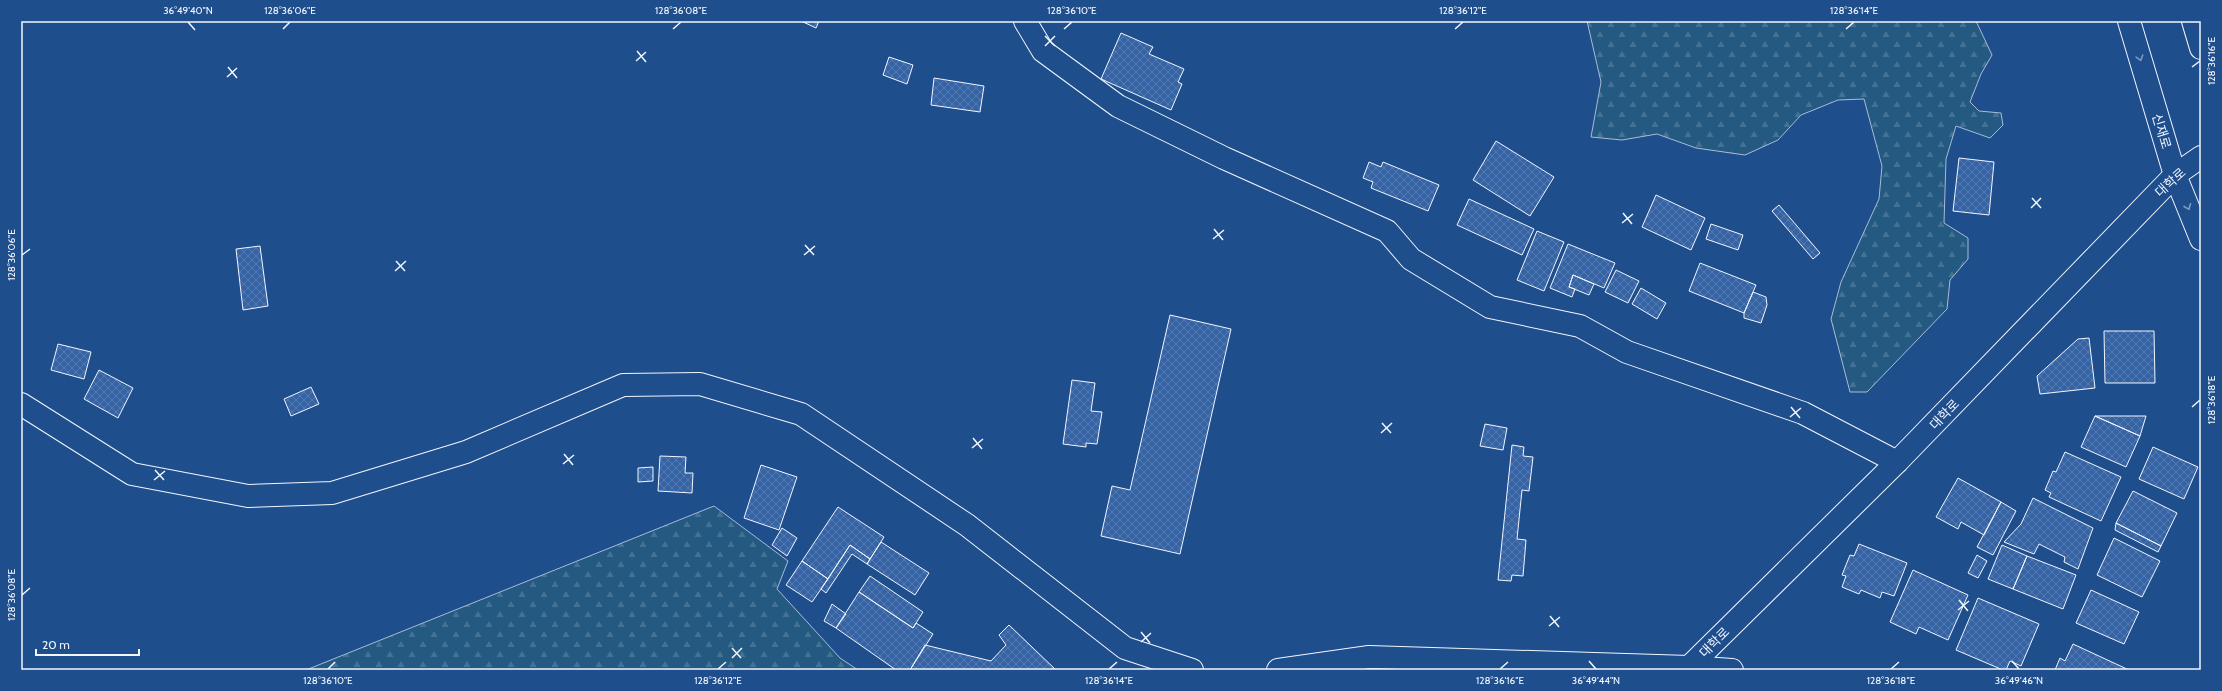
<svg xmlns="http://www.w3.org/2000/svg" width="2222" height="691" font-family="Cabin,'Noto Sans KR',sans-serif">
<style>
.forest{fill:url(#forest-firs);stroke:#a8bbd7}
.building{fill:url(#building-cross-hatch);stroke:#f2f6ff}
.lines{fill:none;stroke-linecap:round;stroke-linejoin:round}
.street-casing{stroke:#f2f6ff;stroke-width:24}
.secondary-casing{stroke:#f2f6ff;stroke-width:24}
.primary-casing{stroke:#f2f6ff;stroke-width:24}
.street{stroke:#1f4e8c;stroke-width:22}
.secondary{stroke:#1f4e8c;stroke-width:22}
.primary{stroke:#1f4e8c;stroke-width:22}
.oneway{stroke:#7e9ac0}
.ticks{fill:none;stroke:#f2f6ff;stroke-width:1.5}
.labels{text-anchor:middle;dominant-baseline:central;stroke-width:3;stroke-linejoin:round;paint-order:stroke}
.street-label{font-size:13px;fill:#f2f6ff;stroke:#1f4e8c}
.neatline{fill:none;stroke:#f2f6ff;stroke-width:1.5}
.ticks-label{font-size:10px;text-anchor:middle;fill:#f2f6ff}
</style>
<defs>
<pattern id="forest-firs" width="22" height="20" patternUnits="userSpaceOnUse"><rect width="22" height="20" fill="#245a82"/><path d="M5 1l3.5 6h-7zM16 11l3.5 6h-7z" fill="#447295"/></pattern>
<pattern id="building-cross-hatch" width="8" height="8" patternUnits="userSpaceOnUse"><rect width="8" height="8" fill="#3563a3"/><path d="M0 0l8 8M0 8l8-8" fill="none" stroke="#537ab1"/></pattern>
</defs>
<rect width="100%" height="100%" fill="#1f4e8c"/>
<path class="forest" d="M1587 21H1976L1992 55 1981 74 1970 102 1979 111 2001 113 2003 125 1990 138 1956 126 1946 159 1944 223 1968 238V259L1950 280 1947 309 1867 392H1850L1831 319 1841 282 1879 199 1882 166 1864 99 1838 100 1801 115 1778 140 1745 155 1696 148 1657 134 1622 140 1591 137 1601 82Z
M714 506 788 561 777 589 840 658 858 670H306Z"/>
<path class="building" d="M801 21H819L816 28Z
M1121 33 1153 47 1149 54 1184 69 1178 82 1182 84 1171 110 1101 79Z
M889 57 913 65 907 84 883 75Z
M934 78 984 86 980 112 931 105Z
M1496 141 1554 177 1530 216 1473 180Z
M1959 158 1994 162 1989 215 1953 211Z
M1369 162 1381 167 1383 162 1439 185 1428 211 1371 188 1373 182 1363 178Z
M1656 195 1705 218 1691 250 1642 227Z
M1469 199 1534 229 1522 255 1457 225Z
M1779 205 1820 253 1813 259 1772 211Z
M1711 224 1743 235 1738 250 1706 239Z
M1537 231 1564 242 1544 291 1517 280Z
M1568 244 1615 263 1604 288 1573 275 1569 287 1575 289 1572 297 1550 288Z
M260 246 268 306 243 310 236 249Z
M1700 263 1756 285 1744 313 1689 291Z
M1616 270 1639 281 1628 303 1605 292Z
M1573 275 1594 284 1589 295 1569 287Z
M1641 288 1666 303 1657 319 1632 304Z
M1753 292 1766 297 1767 305 1761 323 1744 318V313Z
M1170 315 1231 329 1180 554 1101 536 1112 486 1130 490Z
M2104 331H2154L2155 383H2105Z
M2089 338 2095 388 2040 394 2037 376 2078 339Z
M58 344 91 352 84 379 51 370Z
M99 370 133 388 118 418 84 399Z
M1072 380 1095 383 1091 411 1102 412 1097 444 1086 443V447L1063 444Z
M311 387 319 404 291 416 284 399Z
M2095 416 2140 436 2126 467 2081 447Z
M2095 416H2146L2140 436Z
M1485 424 1507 428 1503 450 1480 446Z
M1512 445 1524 447 1523 456 1533 457 1529 491 1522 490 1517 539 1526 540 1523 576 1512 575 1511 581 1498 580Z
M2153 447 2198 467 2184 499 2139 479Z
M2065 452 2121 477 2101 521 2049 497 2051 493 2045 490 2053 471 2056 472Z
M660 456 686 457 685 473H693L692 493 658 491Z
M761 465 797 477 779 530 744 518Z
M653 467V481L638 482V468Z
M1958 478 2001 502 1984 535 1961 522 1958 529 1936 517Z
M2133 491 2177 513 2161 546 2116 523Z
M2033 498 2093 528 2078 569 2064 562 2065 557 2039 544 2034 554 2004 542 2021 524Z
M2001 502 2016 511 1993 555 1977 547Z
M838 507 884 537 870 559 850 545 828 579 802 561Z
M2116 523 2161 546 2158 552 2115 530Z
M782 528 797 538 787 556 772 545Z
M2114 538 2160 561 2142 597 2097 575Z
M881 542 929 573 915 595 867 564Z
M1859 544 1907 563 1894 596 1882 592 1880 598 1861 590 1859 594 1842 587 1846 576 1842 575 1850 555 1854 556Z
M850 545 870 559 867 564 852 554 826 593 821 589Z
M2002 545 2027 556 2013 589 1988 579Z
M1977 555 1987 561 1978 578 1968 573Z
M2027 556 2076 575 2063 609 2013 589Z
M802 561 828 579 812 602 786 585Z
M1913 570 1968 595 1948 640 1919 627 1916 634 1890 622Z
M870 576 923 612 913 628 859 592Z
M2091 590 2139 612 2124 644 2076 623Z
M859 592 913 628 916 623 933 634 910 670H896L836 628Z
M1978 598 2039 624 2021 666 2010 661 2006 670H2003L1956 650Z
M832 604 846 614 836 628 824 621Z
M1009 625 1056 670H910L925 645 991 661 1006 645 999 635Z
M2073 644 2129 670H2055L2060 658 2065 661Z"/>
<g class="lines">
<g class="street-casing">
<path id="street" d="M1025 21 1043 51 1118 106 1224 158 1387 231 1411 259 1490 307 1580 326 1627 352 1803 413 1897 462
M1689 667 1732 670"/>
</g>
<g class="secondary-casing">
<path id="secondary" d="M21 404 132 474 248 496 332 493 466 452 623 385 700 384 801 414 967 525 1125 648 1192 670
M1278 670 1369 657 1689 667
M1686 670 1897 462 2175 175 2201 157"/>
</g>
<g class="primary-casing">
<path id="primary" d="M2129 21 2175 175 2201 239
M2193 21 2201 48"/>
</g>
<use href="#street" class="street"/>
<use href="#secondary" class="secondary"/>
<use href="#primary" class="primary"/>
</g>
<defs><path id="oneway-chevron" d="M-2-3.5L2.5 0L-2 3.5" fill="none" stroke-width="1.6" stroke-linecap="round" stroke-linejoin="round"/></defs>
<g class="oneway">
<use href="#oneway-chevron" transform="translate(2140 58) rotate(73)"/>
<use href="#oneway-chevron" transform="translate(2188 207) rotate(68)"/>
</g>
<path class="ticks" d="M188 22 195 30M283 29 290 22M673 29 681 22M1064 29 1072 22M1455 29 1463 22M1846 29 1854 22M1045 36 1055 46M1045 46 1055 36M637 51 646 62M636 61 646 52M228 67 237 78M2192 67 2200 61M227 77 237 68M2032 198 2041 208M2031 208 2041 198M1623 213 1632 224M1622 223 1633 214M1214 229 1223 240M1213 239 1224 230M805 245 814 255M22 255 30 249M804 255 815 246M396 261 405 271M395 271 406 261M1791 407 1800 418M2192 407 2200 400M1790 417 1801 408M1382 423 1391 433M1381 433 1392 423M973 438 982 449M972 448 983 439M564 454 573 465M563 464 574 455M155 470 164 480M154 480 165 471M22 595 30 588M1959 600 1968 611M1958 610 1969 601M1550 616 1559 627M1549 626 1560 617M1141 632 1150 643M1141 642 1151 633M732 648 741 658M732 658 742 648M1589 661 1596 669M2012 661 2019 669M328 669 335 662M718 669 726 662M1109 669 1117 662M1500 669 1508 662M1891 669 1899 662"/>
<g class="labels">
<g class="street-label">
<text transform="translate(2162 131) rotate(73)">신재로</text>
<text transform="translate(2170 182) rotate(-42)">대학로</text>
<text transform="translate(1944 414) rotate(-46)">대학로</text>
<text transform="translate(1714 642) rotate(-45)">대학로</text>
</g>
</g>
<rect width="2222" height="691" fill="none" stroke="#1f4e8c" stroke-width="44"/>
<path d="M36 649v6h103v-6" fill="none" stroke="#f2f6ff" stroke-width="2"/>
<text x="42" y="649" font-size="12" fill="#f2f6ff" stroke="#1f4e8c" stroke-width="3" paint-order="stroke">20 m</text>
<rect x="22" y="22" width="2178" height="647" class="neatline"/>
<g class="ticks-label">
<text x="188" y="14">36°49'40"N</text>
<text x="290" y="14">128°36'06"E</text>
<text x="681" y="14">128°36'08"E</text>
<text x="1072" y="14">128°36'10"E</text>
<text x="1463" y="14">128°36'12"E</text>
<text x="1854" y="14">128°36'14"E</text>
<text transform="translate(2211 61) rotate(-90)" y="4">128°36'16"E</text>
<text transform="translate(11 255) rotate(-90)" y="4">128°36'06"E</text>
<text transform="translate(2211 400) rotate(-90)" y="4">128°36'18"E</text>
<text transform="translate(11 595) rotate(-90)" y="4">128°36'08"E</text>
<text x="328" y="684">128°36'10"E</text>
<text x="718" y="684">128°36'12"E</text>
<text x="1109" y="684">128°36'14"E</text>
<text x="1500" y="684">128°36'16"E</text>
<text x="1596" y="684">36°49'44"N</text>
<text x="1891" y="684">128°36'18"E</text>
<text x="2019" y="684">36°49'46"N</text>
</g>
</svg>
